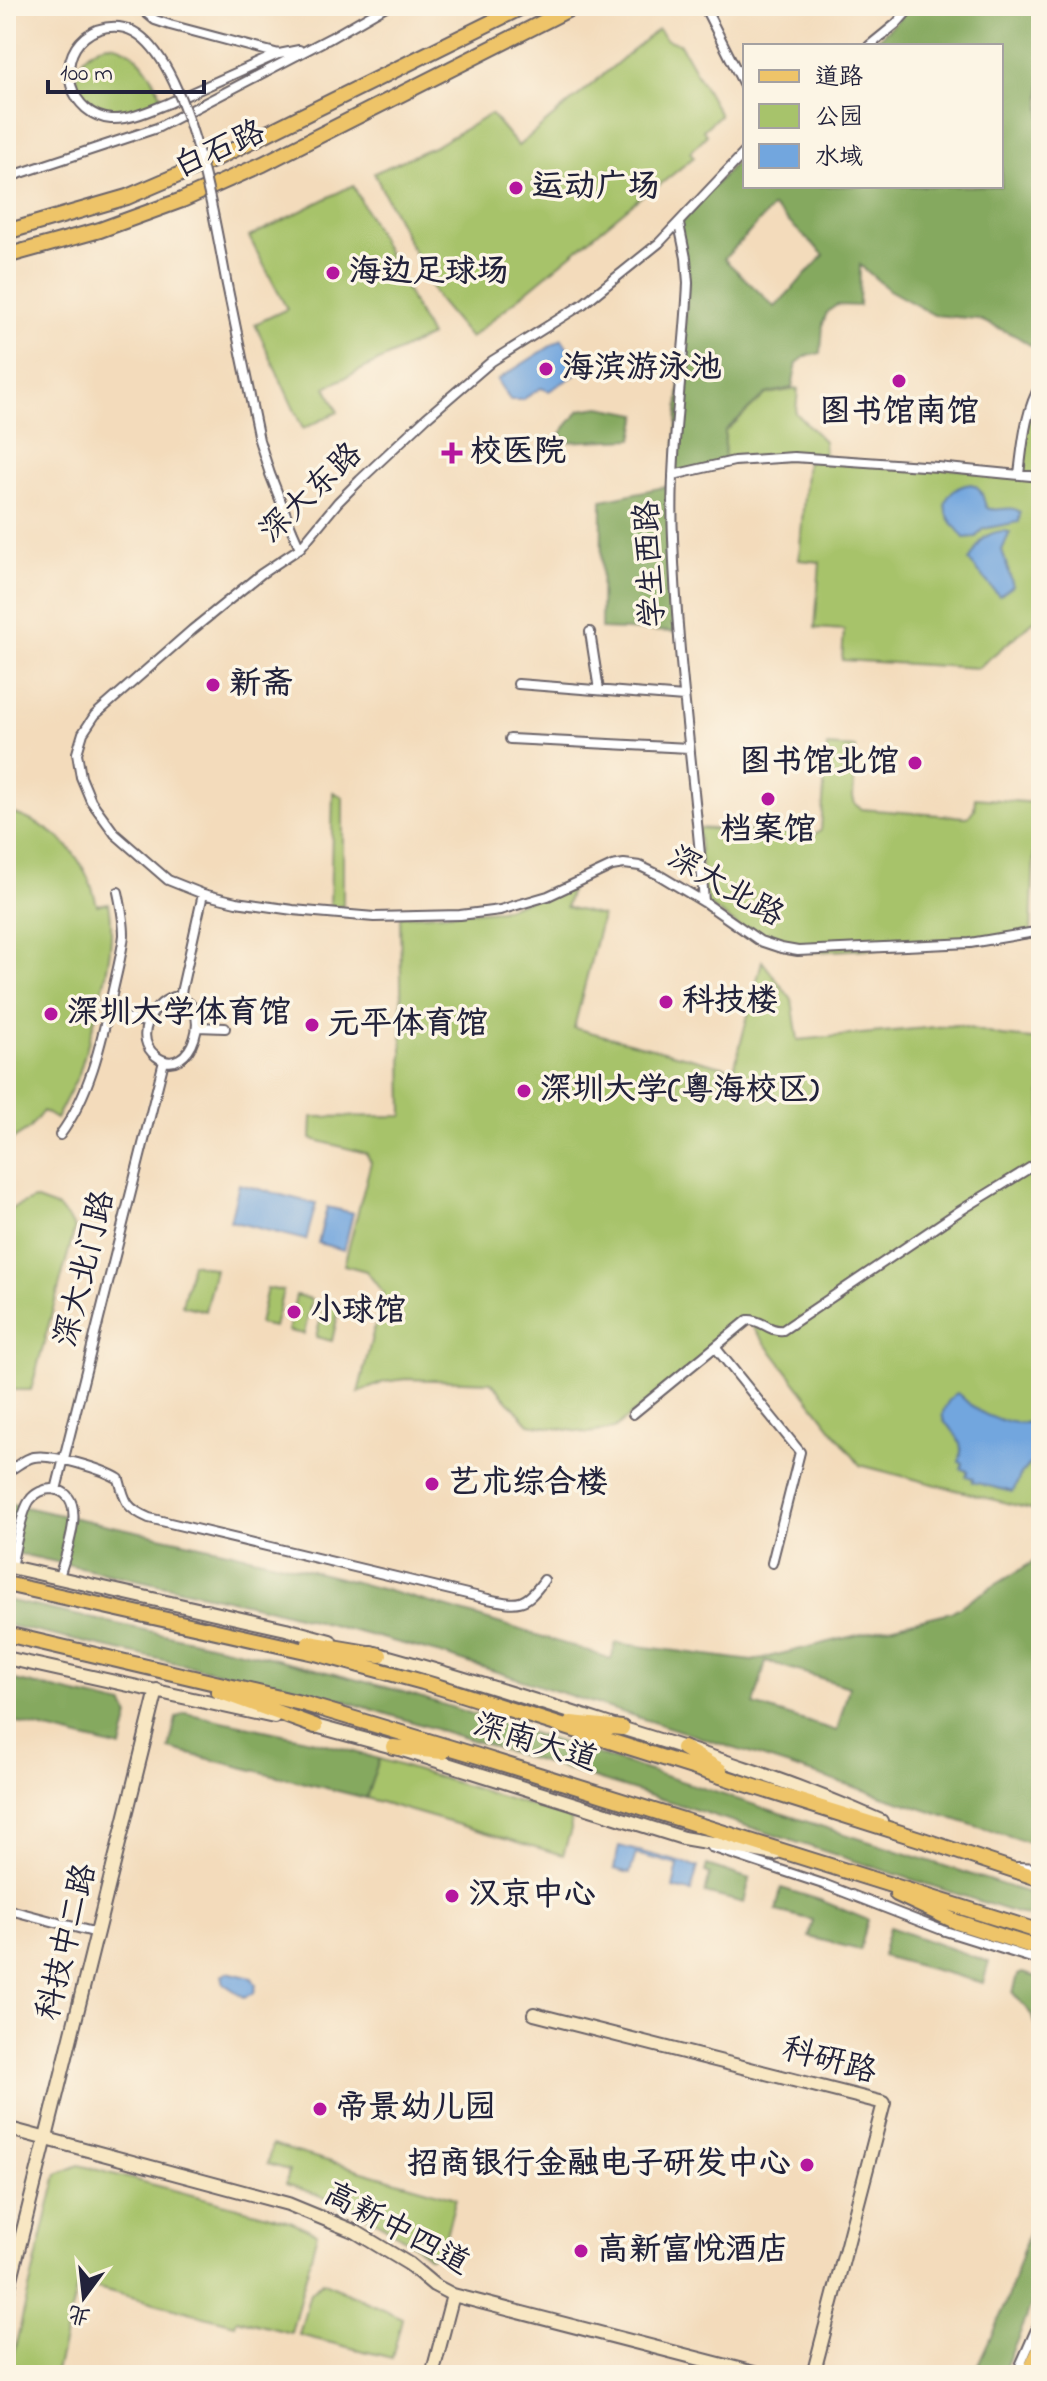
<svg xmlns="http://www.w3.org/2000/svg" width="1047" height="2381" font-family="'Indie Flower','LXGW WenKai TC',sans-serif">
<style>
.green{fill:#a7c36b;stroke:#647253;stroke-width:2}
.forest{fill:#85a95f;stroke:#54664d;stroke-width:2;fill-rule:evenodd}
.water{fill:#72a6de;stroke:#4a648c;stroke-width:2}
.lines{fill:none;stroke-linecap:round;stroke-linejoin:round}
.street-casing{stroke:#6b6368;stroke-width:12}
.secondary-casing{stroke:#6b6368;stroke-width:16}
.primary-casing{stroke:#6b6368;stroke-width:18}
.street{stroke:#fff;stroke-width:8}
.secondary{stroke:#f8e7c3;stroke-width:12}
.primary{stroke:#eec469;stroke-width:14}
.street-bridge-casing{stroke:#6b6368;stroke-width:12;stroke-linecap:butt}
.street-bridge{stroke:#fff;stroke-width:8}
.poi-dot{fill:#b5179e;stroke:#fcf5e5;stroke-width:3}
.labels{text-anchor:middle;dominant-baseline:central;stroke-width:7;stroke-linejoin:round;paint-order:stroke}
.street-label{font-size:32px;fill:#22223b;stroke:#fcf5e5}
.poi-label{font-size:32px;font-weight:bold;fill:#22223b;stroke:#fcf5e5;text-anchor:start}
</style>
<rect width="100%" height="100%" fill="#fcf5e5"/>
<filter id="ink" filterUnits="userSpaceOnUse"><feTurbulence type="fractalNoise" baseFrequency=".0125" numOctaves="2"/><feDisplacementMap in="SourceGraphic" scale="16" xChannelSelector="R" yChannelSelector="G"/><feConvolveMatrix kernelMatrix="1 2 1 2 8 2 1 2 1" color-interpolation-filters="sRGB"/></filter>
<filter id="wash" filterUnits="userSpaceOnUse"><feTurbulence type="fractalNoise" baseFrequency=".006" numOctaves="4" result="noise"/><feDisplacementMap in="SourceGraphic" scale="32" xChannelSelector="R" yChannelSelector="G"/><feGaussianBlur stdDeviation="1.8" result="paint"/><feColorMatrix in="noise" values="0 0 0 0 0 0 0 0 0 0 0 0 0 0 0 0 0 1.4 0 .05"/><feComposite in="paint" operator="in"/></filter>
<g filter="url(#wash)">
<rect width="100%" height="100%" fill="#f3dbbb"/>
<path class="green" d="M658 29 665 39 680 44 720 115 703 130 707 135 690 152 694 157 651 192 649 190 470 338 438 300 374 173 435 146 491 114 518 146Z
M108 44C137 46 151 73 162 97 147 105 131 112 114 113 69 113 62 53 108 44Z
M353 185 430 336 326 387 338 412 303 429 255 324 287 309 249 237Z
M1041 384V615L978 668 842 660 844 630 815 628 820 562 799 560 807 458 724 463 725 432 766 394 798 389 796 413 824 441 825 459 1018 474 1025 432Z
M827 746 856 748 853 797 855 804 861 809 966 817 969 816 974 809 975 798 1036 803 1031 932 970 943 814 952 760 941 704 902 698 828 813 835 821 830Z
M333 792 343 797V906L330 907Z
M6 811C56 826 85 854 97 905L109 903C119 954 93 1023 79 1074L56 1119 43 1111 29 1129 6 1144Z
M572 885 566 907 602 916 574 1028 734 1069 762 961 792 1000 798 1040 957 1025 1001 1036 1041 1040V1512L860 1465 748 1321 614 1429 588 1433 529 1424 491 1382 406 1379 384 1382 358 1393 383 1293 366 1271 344 1265 371 1162 366 1153 311 1139 312 1117 403 1116 400 916 500 910Z
M34 1199 59 1208 75 1228 31 1390H6V1211Z
M192 1263 215 1269 205 1311 182 1305Z
M267 1288 283 1291 274 1327 259 1324Z
M296 1295 312 1299 304 1334 288 1331Z
M325 1301 340 1305 332 1341 316 1337Z
M379 1759 564 1816 570 1819 571 1829 563 1855 366 1798Z
M272 2145 456 2198 441 2253 430 2257C380 2219 345 2203 286 2184L289 2170 267 2164Z
M79 2165 290 2221 317 2233 291 2333 237 2319 235 2324 78 2283 55 2375H16L11 2364 57 2174Z
M322 2281 402 2318 392 2358 299 2335 310 2293Z"/>
<path class="forest" d="M912 6H1041V346L1033 347 1016 336 978 319 934 315 889 290 860 265 859 306 837 305 827 312 823 324 821 353 806 356 797 363 792 388 766 394 725 431 724 463 673 475 688 283 679 224 745 152V186H1001V46H885L878 39ZM773 207 824 255 775 307 724 259Z
M600 407 638 414 633 439 562 442 561 433 580 410Z
M669 486V540L675 632 601 629 602 500Z
M6 1503C128 1530 252 1554 373 1587 453 1608 532 1633 611 1659L616 1643 752 1661 951 1612 1041 1557V1847L441 1654 267 1608 6 1551ZM766 1661 849 1687 837 1731 754 1705Z
M6 1600 269 1657 404 1692 1041 1897V1921L703 1812 342 1700 6 1625Z
M6 1678 124 1705 129 1716 121 1748 6 1720Z
M185 1713 315 1741 379 1759 366 1798 169 1749 176 1718Z
M707 1865 750 1879 744 1903 705 1893 710 1874 705 1872Z
M781 1888 820 1900 868 1920 860 1950 809 1937 813 1920 776 1911Z
M889 1927 989 1962 983 1983 882 1956Z
M1022 1973 1041 1978V2044L1031 2014 1013 1993 1018 1975Z
M1041 2195V2278L1024 2324 1002 2375H973L1004 2308Z"/>
<path class="water" d="M562 339 578 364 577 374 549 391 541 388 522 400H510L497 380Z
M971 484C985 489 981 497 987 508 998 513 1010 504 1020 512L1019 522 983 529 976 537 964 538C959 531 952 524 948 516 939 499 955 486 971 484Z
M1003 531 1010 532 1002 550 1013 586 999 596 969 561C979 545 981 533 1003 531Z
M239 1184 316 1204 306 1240 230 1221Z
M327 1207 353 1213 344 1250 318 1243Z
M957 1393C963 1397 966 1402 972 1406 989 1420 1020 1428 1041 1419V1451L1020 1476 1013 1492 972 1482 973 1478 966 1476 968 1471 961 1469 963 1463 959 1462C963 1450 961 1441 953 1431 951 1427 946 1425 944 1421 939 1412 950 1397 957 1393Z
M619 1846 698 1867 691 1892 673 1888 678 1865 636 1854 630 1873 614 1869Z
M227 1972 252 1978 256 1985 254 1993 244 1997 224 1984 222 1975Z"/>
</g>
<g filter="url(#ink)">
<g class="lines">
<g class="street-casing">
<path id="street" d="M138 6 155 20 170 25 279 54 299 50
M704 6 745 87
M327 40 386 6
M869 46 896 24 912 6
M169 103 278 54
M745 152 659 243 583 304 492 361 426 418 360 480 338 502 300 548 261 574 192 630 95 715 83 733 77 753 81 777 91 801 115 834 168 880 203 894 236 902 293 910 374 917 460 915 500 910 548 896 612 866 624 864 640 866 659 875 704 902 760 941 781 948 798 951 970 943 1041 931
M6 178 157 128 330 38
M679 224 686 258 688 283C684 368 669 453 673 538 677 660 695 780 704 902
M1019 474C1023 443 1025 411 1041 384
M673 475 734 461 794 457 937 467 1041 477
M292 530 300 548
M590 632 599 690
M518 684 684 697
M510 739 689 748
M173 997C219 1000 190 1084 156 1056 133 1038 151 1005 173 997Z
M180 997 203 894
M108 1015 147 1022
M197 1027 225 1028
M60 1135C91 1093 102 1039 113 990 117 972 122 953 124 935 124 920 121 906 118 892
M715 1347 800 1452 772 1563
M633 1414 748 1320C762 1319 768 1332 783 1330L958 1212 1041 1161
M6 1472C16 1468 23 1459 34 1457 53 1454 103 1469 119 1479 125 1502 126 1508 149 1518L488 1599C518 1605 525 1607 544 1580
M56 1490 164 1061
M11 1567C15 1550 21 1512 30 1500 35 1493 44 1489 52 1489 92 1493 65 1555 59 1577
M711 1847 826 1885 942 1930 1041 1961
M1018 1867 1041 1868
M6 1909 97 1933
M1016 2375 1041 2318"/>
</g>
<g class="secondary-casing">
<path id="secondary" d="M6 1566 286 1629 330 1641
M371 1652C452 1674 531 1699 611 1725 702 1753 794 1782 881 1821
M6 1658 274 1717
M308 1724 393 1747 683 1838 775 1854
M534 2014 884 2103 813 2375
M6 2128 288 2204 356 2232 409 2264 434 2285 453 2295 762 2375
M6 2299 157 1690
M432 2375 453 2295"/>
</g>
<g class="primary-casing">
<path id="primary" d="M6 232 127 197 211 161 524 6
M6 256 100 230 182 200 263 164 575 6
M6 1584 319 1654 423 1682 923 1840 1041 1879
M6 1634 305 1704 475 1755 1041 1932
M309 1643 380 1655
M218 1691 315 1726
M571 1723 622 1728
M393 1747 443 1752
M683 1748 720 1770
M897 1894 957 1922 1041 1949
M1028 2375 1041 2347
M1040 2375 1041 2373"/>
</g>
<use href="#street" class="street"/>
<use href="#secondary" class="secondary"/>
<use href="#primary" class="primary"/>
<g class="street-bridge-casing">
<path id="street-bridge" d="M169 103C151 110 131 120 111 119 71 115 54 63 85 37 95 29 107 26 119 27 187 34 216 230 227 285 238 337 248 388 259 440L270 474 292 530"/>
</g>
<use href="#street-bridge" class="street-bridge"/>
</g>
</g>
<g class="poi-dot">
<circle cx="516" cy="188" r="8"/>
<circle cx="333" cy="273" r="8"/>
<circle cx="546" cy="369" r="8"/>
<circle cx="899" cy="381" r="8"/>
<path d="M448 441h8v8h8v8h-8v8h-8v-8h-8v-8h8z"/>
<circle cx="213" cy="685" r="8"/>
<circle cx="915" cy="763" r="8"/>
<circle cx="768" cy="799" r="8"/>
<circle cx="666" cy="1002" r="8"/>
<circle cx="51" cy="1014" r="8"/>
<circle cx="312" cy="1025" r="8"/>
<circle cx="524" cy="1091" r="8"/>
<circle cx="294" cy="1312" r="8"/>
<circle cx="432" cy="1484" r="8"/>
<circle cx="452" cy="1896" r="8"/>
<circle cx="320" cy="2109" r="8"/>
<circle cx="807" cy="2165" r="8"/>
<circle cx="581" cy="2251" r="8"/>
</g>
<g class="labels">
<g class="street-label">
<text transform="translate(220 151) rotate(-24)">白石路</text>
<text transform="translate(312 494) rotate(-44)">深大东路</text>
<text transform="translate(652 564) rotate(-93)">学生西路</text>
<text transform="translate(725 888) rotate(30)">深大北路</text>
<text transform="translate(86 1269) rotate(-76)">深大北门路</text>
<text transform="translate(535 1744) rotate(17)">深南大道</text>
<text transform="translate(68 1942) rotate(-76)">科技中二路</text>
<text transform="translate(829 2062) rotate(15)">科研路</text>
<text transform="translate(396 2230) rotate(28)">高新中四道</text>
</g>
<g class="poi-label">
<text x="532" y="188">运动广场</text>
<text x="349" y="273">海边足球场</text>
<text x="562" y="369">海滨游泳池</text>
<text x="899" y="413" text-anchor="middle">图书馆南馆</text>
<text x="470" y="453">校医院</text>
<text x="229" y="685">新斋</text>
<text x="899" y="763" text-anchor="end">图书馆北馆</text>
<text x="768" y="831" text-anchor="middle">档案馆</text>
<text x="682" y="1002">科技楼</text>
<text x="67" y="1014">深圳大学体育馆</text>
<text x="328" y="1025">元平体育馆</text>
<text x="540" y="1091">深圳大学(粤海校区)</text>
<text x="310" y="1312">小球馆</text>
<text x="448" y="1484">艺术综合楼</text>
<text x="468" y="1896">汉京中心</text>
<text x="336" y="2109">帝景幼儿园</text>
<text x="791" y="2165" text-anchor="end">招商银行金融电子研发中心</text>
<text x="597" y="2251">高新富悦酒店</text>
</g>
</g>
<rect width="1047" height="2381" fill="none" stroke="#fcf5e5" stroke-width="32"/>
<rect x="743" y="44" width="260" height="144" fill="#fcf5e5" stroke="#a5a1a1" stroke-width="2"/>
<rect x="759" y="70" width="40" height="12" fill="#eec469" stroke="#a5a1a1" stroke-width="2"/>
<text x="815" y="84" font-size="24" fill="#22223b">道路</text>
<rect x="759" y="104" width="40" height="24" fill="#a7c36b" stroke="#a5a1a1" stroke-width="2"/>
<text x="815" y="124" font-size="24" fill="#22223b">公园</text>
<rect x="759" y="144" width="40" height="24" fill="#72a6de" stroke="#a5a1a1" stroke-width="2"/>
<text x="815" y="164" font-size="24" fill="#22223b">水域</text>
<g transform="translate(84 2297) rotate(195)" stroke="#fcf5e5" stroke-width="6" paint-order="stroke">
<path d="M0-6L14 30L0 20L-14 30Z" fill="#22223b"/>
<text y="-12" font-size="22" font-weight="bold" text-anchor="middle" fill="#22223b">北</text>
</g>
<path d="M48 80v12h156v-12" fill="none" stroke="#22223b" stroke-width="4"/>
<text x="60" y="80" font-size="24" fill="#22223b" stroke="#fcf5e5" stroke-width="6" paint-order="stroke">100 m</text>
</svg>
